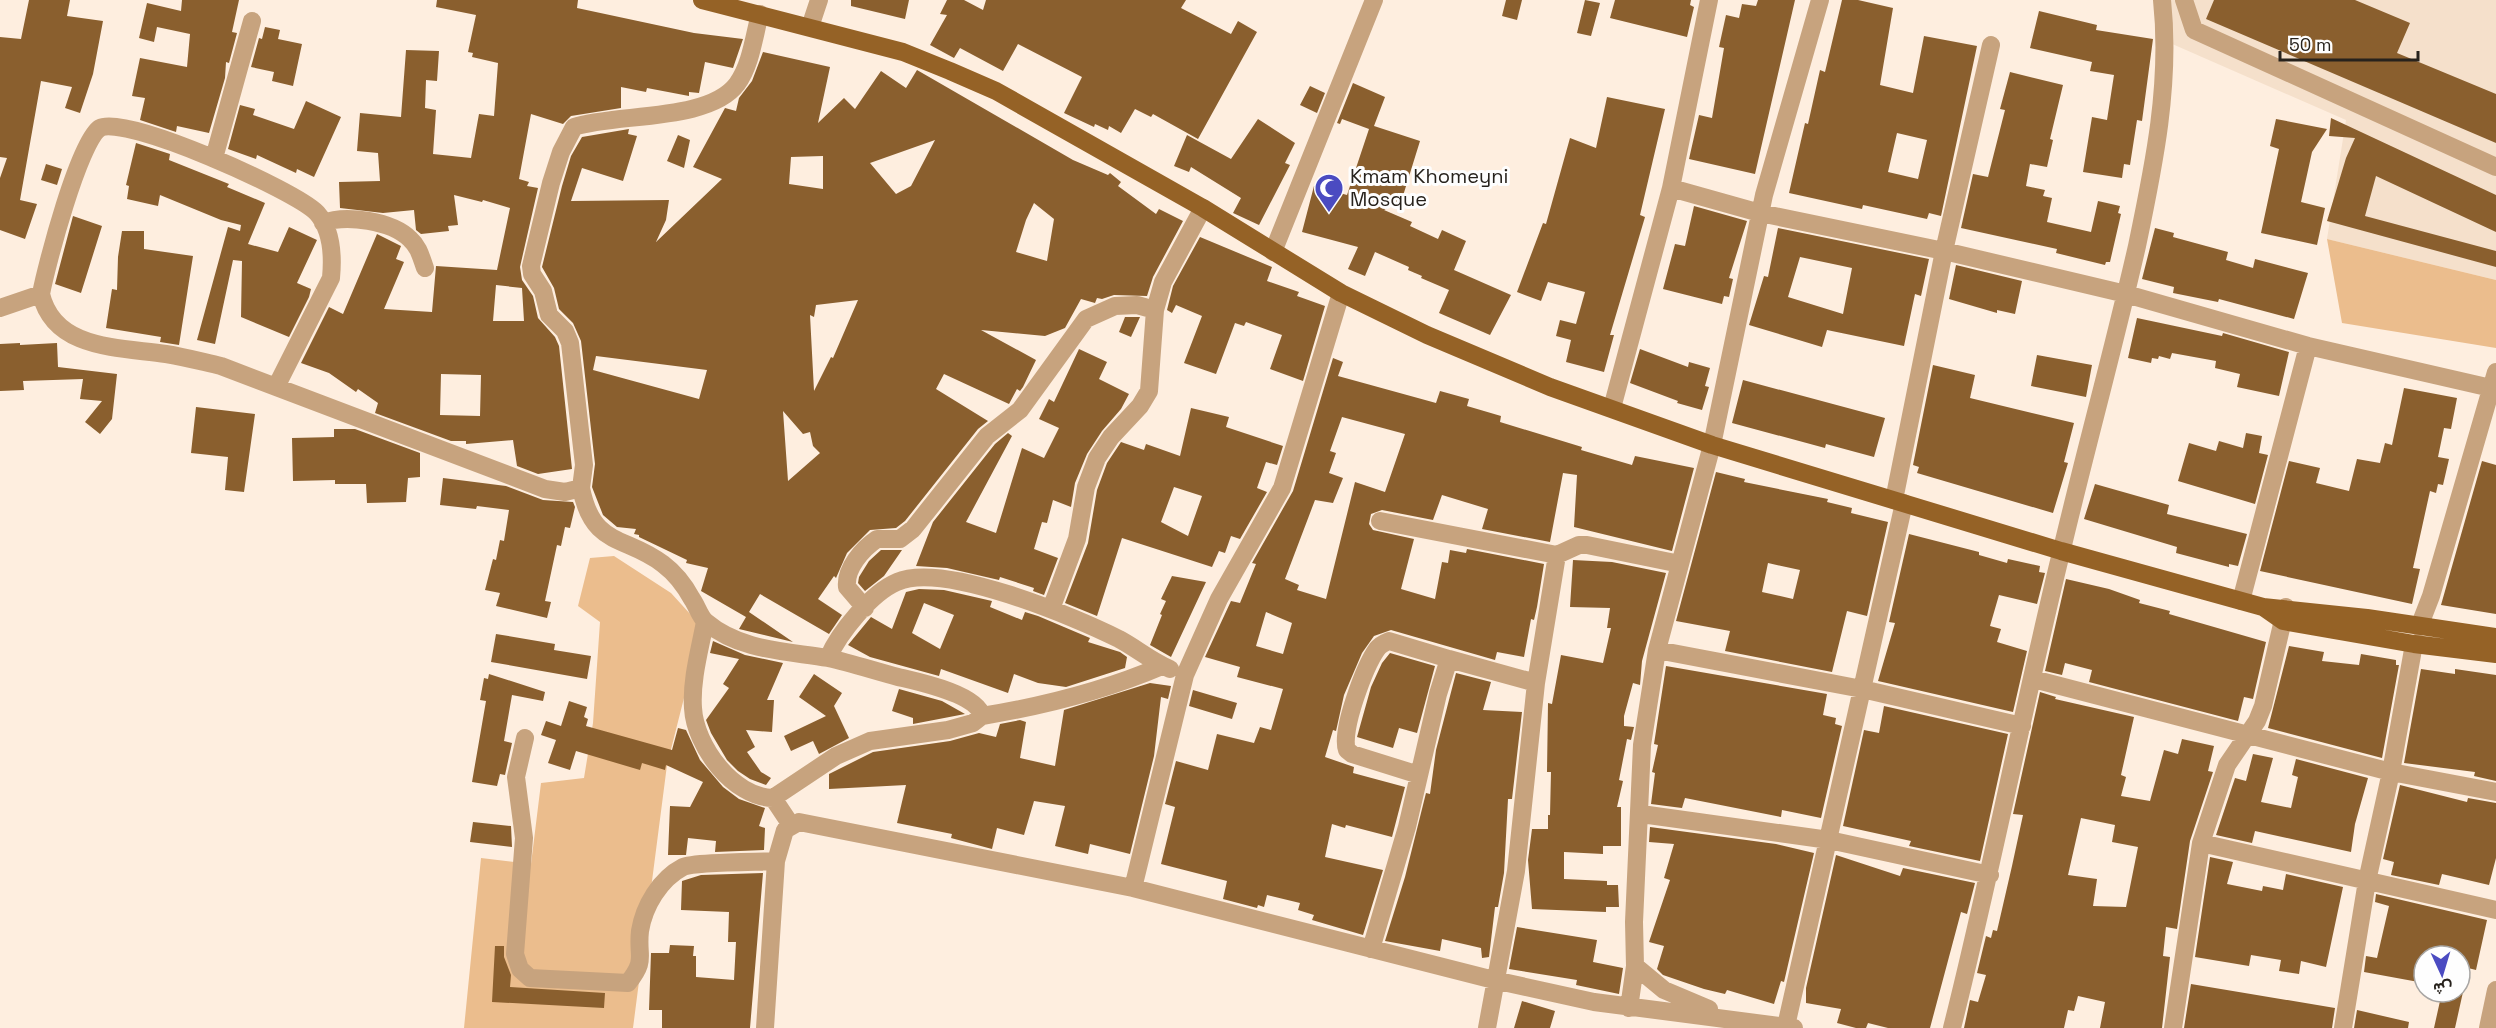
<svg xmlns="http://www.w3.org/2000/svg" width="2496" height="1028" font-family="'Space Grotesk',Vazirmatn,sans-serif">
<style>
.built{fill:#f5e0cb}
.green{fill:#ebbd8d}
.building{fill:#8a5f2e;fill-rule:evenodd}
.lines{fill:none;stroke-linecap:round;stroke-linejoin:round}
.minor{stroke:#c7a37e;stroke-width:18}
.major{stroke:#956226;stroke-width:18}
.labels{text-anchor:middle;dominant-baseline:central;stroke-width:6;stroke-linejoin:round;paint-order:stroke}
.poi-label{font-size:20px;fill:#27221c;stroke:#fefefe;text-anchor:start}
</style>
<rect width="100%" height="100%" fill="#feeedf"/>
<path class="built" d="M2163 0H2496V280L2327 239 2346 120 2170 43Z"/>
<path class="green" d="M2327 239 2496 280V348L2342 323Z
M614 556 671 593 702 627 667 765 633 1028H464L481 858 531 864 541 783 584 778 593 723 600 622 578 606 590 558Z"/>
<path class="building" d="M29 0H70L67 16 103 21 93 74 80 113 65 108 72 87 41 81 20 200 37 204 25 239 0 230V178L7 158 0 157V37L21 39Z
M182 0H239L232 32 237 33 229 63 226 62 225 78 209 133 177 126 176 132 140 120 145 98 132 96 140 58 187 67 190 34 157 27 154 42 139 38 147 3 181 11Z
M437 0H578L577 8 694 33 743 39 733 68 705 62 699 93 689 92V96L647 88 646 92 621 87V108L571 116 563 124 531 114 519 179 529 182 527 186 538 188 520 267 522 280 533 296 538 318 555 337 559 346 572 469 538 474 517 466 513 440 466 444V441H451L375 413 378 403 358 389 356 392 329 373 301 363 329 307 343 314 377 234 401 246 396 259 404 262 384 309 432 312 436 266 497 270 510 208 483 200 482 202 454 195 458 225 448 226 449 231 421 234 416 230 414 210 383 213 340 208 339 182 380 181 378 153 357 151 360 113 401 117 406 50 439 51 437 81 426 80 425 108 436 110 433 154 471 158 479 114 494 116 498 63 472 57 473 53 468 52 476 15 436 7ZM496 285 522 288 524 321H493ZM441 374 481 375 480 416 440 415Z
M851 0H909L905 19 851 6Z
M947 0H964L983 10 986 0H1186L1181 8 1231 34 1238 21 1257 32 1198 139 1153 114 1151 117 1135 109 1121 133 1109 126 1108 130 1095 124 1094 127 1064 113 1082 77 1018 44 1003 71 960 48 954 58 930 45 947 15 940 14Z
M1506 0H1522L1517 20 1502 16Z
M1585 0 1600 3 1591 36 1577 33Z
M1615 0H1691L1690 5 1694 7 1687 37 1610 18Z
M1758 0H1795L1755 174 1689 159 1699 115 1712 118 1724 48 1719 47 1726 15 1739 18 1742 4 1756 6Z
M1842 0H1858L1893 8 1880 85 1913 93 1924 36 1977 46 1941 216 1929 213 1927 219 1863 205 1862 209 1789 193 1805 123 1808 124 1820 70 1825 72ZM1897 133 1927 140 1918 179 1888 172Z
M2214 0H2355L2410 23 2397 53 2496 94V143L2206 19Z
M2039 11 2097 25 2096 30 2153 39 2142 121 2137 120 2130 165 2124 164 2122 178 2083 172 2092 117 2107 120 2114 75 2090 71 2092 62 2030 48Z
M265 27 280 30 278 39 302 44 293 86 272 81 274 72 251 67 259 38 262 39Z
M763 52 830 67 818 123 844 98 855 109 881 71 906 88 917 70 1073 160 1108 175 1110 173 1121 182 1118 186 1156 214 1159 209 1183 221 1153 277 1147 296 1114 295 1102 299 1097 298 1095 303 1081 299 1065 328 1045 336 981 330 1036 360 1023 387 1020 391 1017 389 1009 404 944 374 936 389 988 421 978 429 905 521 896 528 870 530 847 553 836 578 834 576 818 599 842 615 829 634 760 594 749 612 793 642 739 629 746 617 701 591 708 568 686 563 687 560 639 537V535L634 534 636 529 617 527 603 515 592 487 595 464 581 341 573 323 559 309 554 288 542 267 562 186 571 156 582 137 629 129 628 134 637 136 623 181 582 168 571 201 669 200 666 220 656 242 722 179 693 167 725 108 736 111 739 98 752 81ZM935 140 911 186 896 194 870 163ZM823 156V189L789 184 791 157ZM1034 203 1054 219 1047 261 1016 252 1026 220ZM858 300 833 358 831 357 814 391 810 315 814 317 816 305ZM596 356 707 370 699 399 593 370ZM783 411 803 434 810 432 813 446 820 453 788 481Z
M2010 72 2063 85 2050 139 2053 140 2047 167 2030 164 2026 186 2045 190 2043 196 2052 198 2047 222 2091 232 2098 201 2120 206 2118 213 2121 214 2110 262H2106L2105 265 2056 253 2057 249 1961 228 1973 174 1988 177 2005 110 2000 109Z
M1353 83 1385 97 1374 126 1420 141 1402 199 1384 210 1412 222 1410 226 1438 239 1442 230 1466 241 1454 270 1511 295 1490 335 1439 313 1449 290 1421 278 1422 276 1408 270 1409 267 1375 252 1365 276 1348 269 1358 247 1302 232 1314 186 1347 195 1369 129 1342 119 1340 124 1337 123Z
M1310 86 1325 93 1317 113 1300 105Z
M1607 97 1665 109 1640 215 1645 217 1610 335H1614L1604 372 1566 362 1571 340 1556 336 1560 320 1576 324 1585 292 1548 282 1541 301 1517 292 1543 223 1546 224 1570 138 1596 148Z
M306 101 341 117 314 177 297 169 296 173 257 155 256 159 228 149 240 105 255 109 253 115 294 129Z
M2331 118 2496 195V232L2376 176 2365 216 2496 251V267L2327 221 2346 158 2355 138 2329 136Z
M1258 119 1295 143 1285 163 1290 165 1259 225 1233 213 1241 198 1191 167 1189 172 1174 166 1187 135 1231 159Z
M2276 119 2327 129 2312 152 2301 202 2325 208 2317 245 2261 233 2279 149 2270 146Z
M678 135 690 140 684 168 667 161Z
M136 143 170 154 169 160 229 184 227 187 265 203 248 244 278 252 289 227 317 240 297 283 311 289 309 297 289 337 241 317 242 261 233 260 215 344 197 340 228 227 240 231 241 225 221 220 160 195 158 206 127 199 129 186 126 185Z
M46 164 62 169 57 185 41 180Z
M1694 206 1747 221 1729 278 1733 279 1729 297 1724 296 1722 304 1663 289 1675 244 1685 246Z
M73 216 102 226 81 293 55 284Z
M1778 228 1929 259 1921 296 1915 294 1904 346 1827 330 1822 347 1749 325 1764 276 1768 277ZM1800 257 1852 268 1843 314 1788 297Z
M2155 228 2174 233 2173 237 2228 252 2226 260 2253 268 2255 259 2308 273 2294 319 2219 299 2218 302 2173 293 2174 287 2142 279Z
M122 231H144V249L193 256 179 345 160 342 161 337 106 328 112 289 117 290 118 257Z
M1200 237 1272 267 1267 281 1299 292 1297 296 1325 306 1303 381 1270 369 1282 335 1246 322 1244 326 1235 323 1216 374 1184 363 1202 316 1176 305 1172 313 1167 310 1173 286Z
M1956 265 2022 281 2015 314 1997 310V313L1949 299Z
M1125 317H1140L1131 337 1119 332Z
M2137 318 2222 336 2223 333 2289 352 2279 396 2237 387 2240 374 2215 368 2216 361 2172 353 2170 359 2159 356 2158 359 2152 358 2151 363 2128 358Z
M20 343V345L57 343 58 367 117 374 112 419 100 434 85 422 102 401 80 399 83 379 23 381 24 390 0 391V344Z
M1079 349 1107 362 1099 379 1129 394 1121 409 1102 431 1087 454 1075 483 1071 507 1053 500 1047 523 1042 522 1034 549 1058 558 1044 595 1033 591 1034 588 1000 577 999 580 947 568 916 566 933 522 995 444 1008 433 1012 436 966 522 996 533 1022 448 1044 458 1059 428 1039 419 1049 399 1054 402Z
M1640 349 1688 367 1689 362 1710 368 1705 386 1709 387 1702 410 1677 403 1678 401 1630 383Z
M2037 355 2092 365 2086 397 2031 386Z
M1333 358 1343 362 1338 376 1436 403 1440 391 1469 399 1467 406 1501 416 1500 422 1582 447 1581 450 1632 465 1635 456 1694 468 1672 551 1574 527 1577 475 1563 473 1550 542 1482 529 1488 509 1442 495 1433 520 1382 510 1371 514 1369 524 1373 530 1414 539 1401 589 1435 599 1442 562 1448 563 1450 550 1466 553 1467 549 1544 564 1537 607 1534 620 1531 619 1524 657 1497 652 1495 660 1391 630 1374 636 1362 653 1344 695 1336 731 1333 730 1325 757 1354 767 1353 773 1405 787 1392 837 1346 825 1345 828 1332 824 1325 857 1383 870 1363 935 1312 920 1314 915 1298 910 1300 903 1267 895 1264 907 1258 905 1257 908 1223 899 1227 881 1161 864 1175 807 1165 804 1176 761 1208 770 1217 734 1254 743 1260 727 1271 730 1283 689 1237 677 1240 667 1205 657 1231 601 1240 603 1256 564 1252 563 1293 491ZM1342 417 1405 434 1385 492 1355 482 1326 599 1297 590 1299 585 1285 579 1315 500 1333 503 1343 478 1329 473 1336 453 1330 451ZM1266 612 1292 623 1283 654 1256 646Z
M1933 365 1975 375 1970 398 2074 423 2064 462 2068 463 2053 513 1917 473 1919 467 1913 465Z
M1743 380 1885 418 1874 457 1826 444 1825 448 1732 423Z
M2404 388 2457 398 2451 429 2444 428 2438 457 2449 459 2443 485 2438 484 2436 493 2430 491 2413 568 2420 569 2412 604 2260 571 2289 461 2320 468 2316 483 2349 491 2357 459 2380 463 2385 443 2392 445Z
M196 407 255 414 244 492 225 490 228 457 191 453Z
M1191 408 1229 417 1226 427 1283 446 1277 465 1266 462 1257 488 1267 492 1240 539 1231 536 1225 553 1219 551 1212 567 1122 538 1097 616 1065 603 1088 543 1097 490 1107 463 1121 442 1144 450 1146 444 1180 456ZM1174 487 1202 496 1188 536 1161 522Z
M334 429H355L420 453V477L408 478 406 502 367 503 366 484H335V480L293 481 292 438 334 437Z
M2246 433 2262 436 2259 453 2268 455 2255 504 2178 481 2189 443 2216 451 2219 441 2243 448Z
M2482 461 2496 465V614L2441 605Z
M1716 472 1745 479 1744 482 1828 499 1827 502 1852 508 1851 513 1888 522 1867 616 1847 611 1832 672 1725 651 1730 631 1676 621ZM1768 563 1800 570 1793 599 1762 592Z
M443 478 506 486 543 500 573 502 575 507 570 528 565 527 561 546 557 545 545 601 551 602 547 618 496 606 500 593 485 590 493 559 496 560 500 540 504 541 509 510 477 506 476 509 440 505Z
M2095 484 2169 505 2167 514 2247 534 2238 566 2229 564V567L2176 553 2177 547 2084 519Z
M1909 534 1979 552V555L2007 563 2008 559 2040 566 2039 572 2045 573 2037 604 1999 595 1990 626 2001 629 1997 642 2027 651 2013 712 1878 681 1895 623 1889 622Z
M881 550H902L884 576 865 591 858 583 859 577 869 561Z
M1573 560 1612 562 1666 573 1642 661 1640 685 1633 683 1624 716V726L1634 727 1631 740 1627 739 1619 780 1623 781 1617 807H1621V846H1603V854L1564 852V879L1607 881V885H1618L1619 907H1606V912L1532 909 1528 860 1532 829H1548V815H1550L1551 772H1547L1548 703 1552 704 1561 655 1603 663 1611 628H1607L1610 608 1570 607Z
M1172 576 1206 582 1171 657 1150 645 1162 615 1160 614 1166 601 1161 599Z
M2066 579 2109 589 2140 600 2139 603 2170 611 2169 614 2266 642 2253 699 2244 697 2238 721 2089 682 2092 670 2065 663 2062 675 2045 671Z
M919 589 944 590 992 601 990 607 1022 620 1025 612 1038 616 1090 638 1088 642 1120 652 1127 657 1125 668 1066 687 1038 683 1014 674 1008 693 941 669 939 676 870 657 848 645 871 617 892 629 906 592ZM924 603 954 615 940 649 912 633Z
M496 634 555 644 554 650 591 656 587 679 491 662Z
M713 641 745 655 783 663 767 700H774L772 732 746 730 755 747 747 752 761 772 771 778 766 785 750 779 738 771 727 760 711 733 706 720 729 688 723 684 739 659 710 653Z
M2289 646 2324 652 2322 661 2359 665 2361 654 2396 660V665H2399L2382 758 2268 728Z
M1390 653 1435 666 1417 733 1399 728 1393 748 1357 737 1371 687 1382 663Z
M1666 666 1827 694 1823 715 1836 718 1835 724 1842 726 1821 818 1782 810 1781 817 1685 798 1682 808 1651 804 1655 773 1652 772 1658 745 1654 744Z
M2421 669 2455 674V669L2496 675V781L2474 776 2475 772 2404 763Z
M1456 673 1491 682 1483 710 1522 712 1512 799H1508L1504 873 1498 907H1495L1489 957 1482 958 1481 948 1442 939 1440 951 1385 941 1405 877 1426 793 1430 794 1436 750Z
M489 674 545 692 543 701 512 695 504 741 512 743 505 775 500 774 497 786 472 782 486 701 480 700 484 678 488 679Z
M814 674 842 693 834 706 849 738 819 754 813 741 791 751 784 736 826 716 799 697Z
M1150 683 1171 686 1168 699 1161 697 1154 756 1130 854 1090 844 1088 854 1055 846 1065 806 1034 801 1024 835 997 828 992 849 951 838 952 834 897 823 906 785 829 789V774L873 752 950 741 979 733 996 737 1000 724 1020 720 1026 722 1020 758 1055 766 1064 710Z
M899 689 942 701 965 714 913 724V718L892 711Z
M1193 690 1237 703 1232 719 1189 706Z
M2040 692 2056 697 2055 699 2134 717 2121 775 2126 777 2121 796 2150 801 2164 750 2178 754 2182 739 2214 746 2208 771 2213 772 2190 841 2177 929 2166 927 2163 956 2170 957 2162 1028H2100L2105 1002 2078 996 2074 1011 2068 1010 2064 1028H1964L1970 1000 1978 1002 1986 975 1977 973 1986 936 1991 938 1993 930 1997 931 2012 866 2023 815 2013 814ZM2081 818 2115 825 2112 842 2138 847 2126 907 2093 906 2097 879 2068 875Z
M569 701 587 707 584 717 588 719 586 726 672 750 678 728 686 730 700 760 723 787 739 799 765 808 759 826 765 828 764 850 715 852 716 841 688 838 686 855H668L670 806 690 807 703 782 666 765 665 770 642 763 640 770 576 751 570 770 548 763 556 740 541 735 546 721 561 726Z
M1884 706 2008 734 1980 861 1909 846 1911 841 1843 826 1864 730 1879 733Z
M2253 754 2273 758 2261 802 2291 808 2298 777 2292 775 2296 759 2368 778 2355 824 2351 852 2255 831 2252 843 2216 835 2235 778 2246 781Z
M2400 785 2467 802 2468 798 2496 803V858L2489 885 2442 874 2439 885 2391 875 2394 862 2383 859Z
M473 822 511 826 512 847 470 842Z
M1650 827 1776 844 1814 853 1784 982 1781 981 1774 1004 1727 990 1725 994 1704 989 1663 975 1657 969 1664 946 1649 942 1670 880 1664 878 1674 844 1649 842Z
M1836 855 1900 876 1903 868 1975 883 1967 914 1961 912 1930 1028H1888L1868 1023 1866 1028H1856L1837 1023 1841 1009 1806 1003V988Z
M2210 857 2233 862 2227 884 2262 891 2263 886 2283 890 2286 874 2343 887 2326 967 2301 961 2299 974 2279 971 2281 960 2251 955 2249 966 2195 957Z
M763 873 750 1028H662V1010H649L651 953H669L670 945 694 946 693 956H696V977L734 980 736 942H728L729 912 681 910 682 881 701 875Z
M2376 894 2487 920 2476 970 2460 966V956H2424V983L2364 972 2366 956 2377 958 2389 906 2375 902Z
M1517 927 1597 940 1593 962 1623 968 1619 994 1576 985 1577 980 1509 969Z
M495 946H504V957L511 975 510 987 605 993 604 1008 492 1002Z
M2191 984 2335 1008 2332 1028H2184Z
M2442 992H2463L2455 1028H2434Z
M1522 1001 1555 1011 1550 1028H1514Z
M2357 1010 2409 1022 2408 1028H2354Z"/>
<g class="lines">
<path class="minor" d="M2184 0 2194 30 2496 167
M810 27 819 0
M214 158 252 21
M1671 188 1709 0
M323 223C346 214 392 221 410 239 419 247 421 257 425 268
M1273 252 1374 0
M41 294C46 267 79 141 100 128 124 114 295 190 317 213 332 230 333 257 331 278L276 387
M0 308 41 294C54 350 119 347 166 354 185 357 203 362 221 366L545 489 565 492 581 488C593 548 625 535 663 564 675 573 685 586 692 599 697 606 700 617 706 622 740 651 787 651 828 658 851 663 875 671 898 677 919 682 977 694 982 716 1043 706 1106 690 1162 666
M1612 408 1671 188 1760 213 1944 251 2126 294 2308 346 2491 388
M581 488 584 465 570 343 565 331 549 315 543 291 532 274 531 266 551 183 561 152 574 127C615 113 709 122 737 84 751 65 754 36 760 14
M1894 500 1944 251 1991 45
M1380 521 1557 555
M2241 601 2308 346
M865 608 847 587C845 569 862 549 877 539H900L913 529 987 436 1020 410 1086 319 1115 306 1137 305 1155 310 1163 282 1203 208
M1051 609 1077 539 1086 487 1097 458 1111 437 1140 406 1149 391 1155 310
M705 622C700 649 691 680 693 708 695 746 733 797 773 798L791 825
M2419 627 2431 596 2496 372
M1657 650 1862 689 2022 726
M828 658C839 633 871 593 897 582 943 561 1075 617 1119 639 1136 648 1151 661 1170 669
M2033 679 2391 772 2496 792
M525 738 516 777 524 838 515 954 520 969 530 978 628 983C647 959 637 958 640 931 644 906 660 879 683 867 693 862 760 862 776 861
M1419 775 1352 754 1347 750C1340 731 1365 666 1377 649 1380 645 1384 643 1389 641L1449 659
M773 798 836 756 870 741 948 730 973 723 982 716
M1641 814 1829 840 1990 875
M2201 843 2496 910
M1133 888 1185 675 1219 599 1282 488 1341 293
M1371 949 1407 827 1438 694 1449 659 1536 683
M1635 966 1664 990 1709 1009
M1629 1008 1635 966 1634 922 1642 745 1657 650 1712 445 1764 195 1820 0
M1786 1026 1904 503
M765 1028 776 861 785 830 799 822 1133 888 1494 980 1594 1002 1794 1028
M1487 1028 1516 871 1536 683 1557 555 1579 545H1587L1680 564
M1952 1028C1992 869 2023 708 2062 549 2086 448 2114 347 2137 246 2154 165 2171 83 2162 0
M2173 1028 2201 843 2227 765 2257 721 2263 706 2286 607
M2343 1028 2367 881 2391 772 2414 644
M2488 1028 2496 990"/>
<path class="major" d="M702 0 903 52 950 71 996 91 1203 208 1341 293 1427 335 1550 387 1712 445 2061 551 2263 607 2367 618 2496 637
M2263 607 2283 621 2414 644 2496 654"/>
</g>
<defs>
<g id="mosque-pin" transform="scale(1.5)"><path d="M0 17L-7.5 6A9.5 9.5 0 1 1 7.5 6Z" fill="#4b4bc1" stroke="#fefefe"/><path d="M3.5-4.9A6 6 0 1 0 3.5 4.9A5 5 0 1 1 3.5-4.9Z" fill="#fff"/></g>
</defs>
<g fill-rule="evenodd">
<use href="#mosque-pin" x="1329" y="188"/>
</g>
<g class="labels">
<g class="poi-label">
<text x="1350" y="176">Kmam Khomeyni<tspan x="1350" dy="23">Mosque</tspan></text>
</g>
</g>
<g transform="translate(2442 974) rotate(176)"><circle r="28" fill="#fefefe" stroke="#a8a6a4" stroke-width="1.5"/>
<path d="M0-4.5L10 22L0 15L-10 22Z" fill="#4b4bc1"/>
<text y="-9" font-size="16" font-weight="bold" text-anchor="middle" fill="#27221c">ش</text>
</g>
<path d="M2280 51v9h138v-9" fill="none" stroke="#27221c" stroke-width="3"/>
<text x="2289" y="51" font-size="18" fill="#27221c" stroke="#fefefe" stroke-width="4.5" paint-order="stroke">50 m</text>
</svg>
